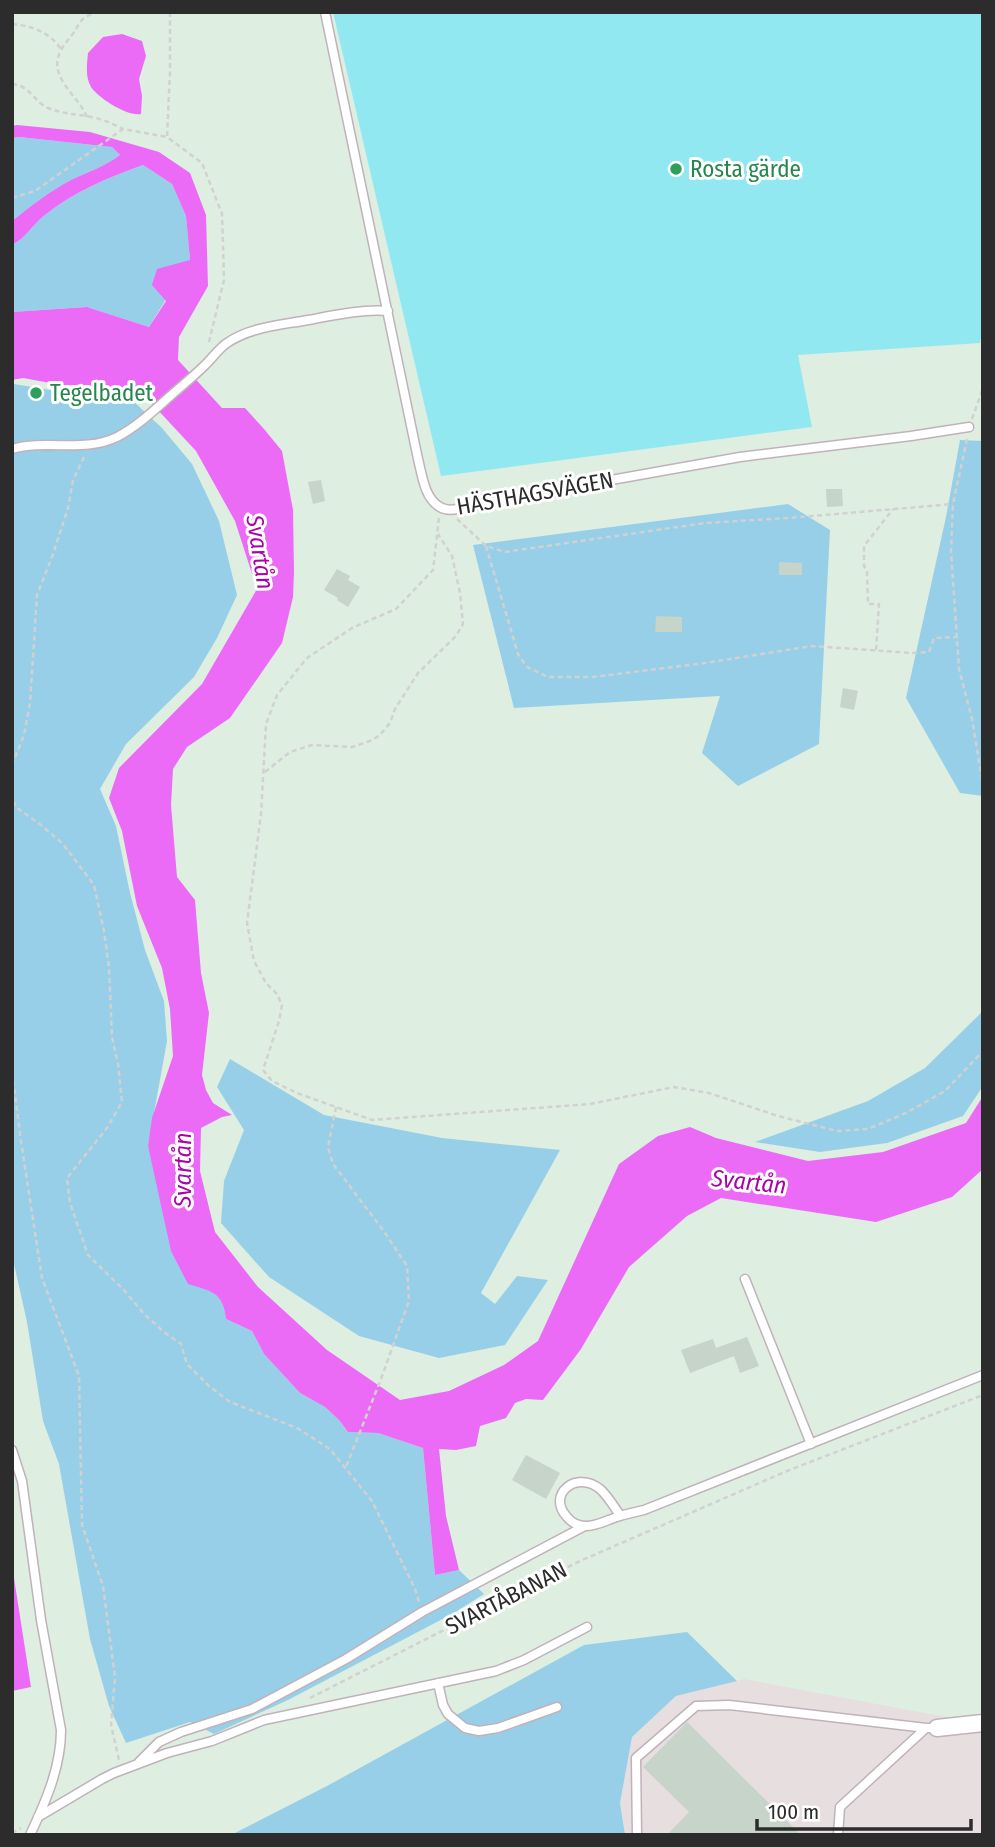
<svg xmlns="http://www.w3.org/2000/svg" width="995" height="1847" font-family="'Fira Sans Condensed',sans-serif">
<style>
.industrial{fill:#e7dedf}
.green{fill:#97cfe8}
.pitch{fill:#92e8f0}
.water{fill:#eb6bf6}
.building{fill:#c6d4c9}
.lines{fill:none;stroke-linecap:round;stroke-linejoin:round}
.lane-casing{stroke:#c0b2ba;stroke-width:11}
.street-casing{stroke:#c0b2ba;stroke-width:19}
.path{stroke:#d1d1d1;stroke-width:2.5;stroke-dasharray:5 3.5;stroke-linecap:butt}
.lane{stroke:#fff;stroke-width:8}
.street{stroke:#fff;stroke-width:16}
.leisure-dot{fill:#2e9e5b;stroke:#fff;stroke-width:2.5}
.labels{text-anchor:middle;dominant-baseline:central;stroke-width:6;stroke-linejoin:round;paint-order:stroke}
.leisure-label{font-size:23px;fill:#27864d;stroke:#fff;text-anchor:start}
.street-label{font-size:23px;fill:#2c2c2c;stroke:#fff}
.water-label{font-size:24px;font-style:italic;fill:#a705a7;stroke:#fff}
</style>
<rect width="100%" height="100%" fill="#deeee1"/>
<path class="industrial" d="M744 1679 983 1724V1835H625L620 1803 632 1737 676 1696Z"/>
<path class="green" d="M19 137 112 147 120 155C105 166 88 172 71 180 50 191 31 206 12 221V138Z
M143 165 172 184 186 216 190 260 149 327 87 307 12 312V245C26 238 33 224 45 215 73 192 109 177 143 165Z
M14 384 50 390 90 391 133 401 162 428 192 464 219 521 237 595 217 638 194 677 126 744 100 789 116 826 130 893 145 950 164 1001 167 1041 148 1146 188 1283C211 1291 223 1292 226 1319L252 1331 264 1354 300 1393 325 1407 339 1420 348 1432 378 1433 423 1448 435 1575 459 1570 484 1594 454 1613 288 1700 214 1734 190 1722 126 1743 109 1706 90 1639 59 1464 43 1421 27 1322 12 1255V385Z
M960 440 983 441V796L960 793 906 698 946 517Z
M788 504 830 530 819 744 738 786 702 753 720 696 514 708 473 545Z
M983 1011V1086L963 1116 887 1143 820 1152 755 1142 868 1101 925 1068Z
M230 1059 324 1115 442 1138 560 1150 481 1293 495 1304 517 1276 548 1280 505 1345 439 1358 359 1336 269 1277 221 1223 224 1181 244 1130 217 1087Z
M687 1632 737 1681 676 1696 632 1737 620 1803 625 1835H231L327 1786 584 1645Z"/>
<path class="pitch" d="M333 12H983V325L980 343 798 355 812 427 441 476Z"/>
<path class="water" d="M122 34 142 41 146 56 139 79 142 96 141 114C128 117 98 98 91 87 85 77 87 64 88 53L103 37Z
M17 125 90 132 159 152 190 173 206 215 208 286 179 337 178 360 222 408H245L264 429 282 451 293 510 294 572 293 597 282 643 230 718 187 747 173 769 171 805 177 877 195 900 201 973 209 1013 202 1075 206 1090 213 1103 232 1115 222 1117 201 1128 200 1171 215 1232 258 1287 327 1350 400 1400 449 1391 504 1365 538 1341 619 1164 658 1136 690 1127 716 1138 808 1161 883 1152 966 1123 983 1096V1169L952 1197 876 1222 721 1198 687 1216 629 1267 581 1349 543 1400 526 1399 515 1403 506 1418 480 1426 476 1446 456 1450 439 1449 446 1516 459 1570 435 1575 423 1448 378 1433 348 1432 339 1420 325 1407 300 1393 264 1354 252 1331 226 1319C223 1292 211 1291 188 1284L171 1251 148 1146 152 1118 173 1056 170 1009 162 968 137 906 122 831 109 798 119 768 202 684 257 589 235 521 196 451 142 393 85 385H61L23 378 12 380V312L87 307 149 327 166 301 152 285 157 269 190 260 186 216 172 184 143 165C109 177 73 192 45 215 33 224 26 238 12 245V221C31 206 50 191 71 180 88 172 105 166 120 155L112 147 19 137 12 138V126Z
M12 1565 31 1687 12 1691Z"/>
<path class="building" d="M321 480 325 501 313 504 308 482Z
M826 489H842L843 506 827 507Z
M779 562 802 563V575H779Z
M337 569 350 576 348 580 360 587 348 607 337 600 338 598 324 590Z
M656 616 682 617V632H655Z
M843 688 858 691 854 710 840 707Z
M747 1337 759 1366 740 1373 734 1356 690 1373 681 1350 713 1339 716 1348Z
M526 1455 560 1473 546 1499 512 1480Z
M687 1722 801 1835H667L689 1812 643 1767Z"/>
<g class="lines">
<g class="lane-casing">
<path id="lane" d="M325 12 418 459C422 474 424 498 440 507 445 510 452 510 457 509L544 492 740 457 911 436 969 427
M12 449C47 439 84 453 117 437 136 427 152 412 168 398 180 387 193 377 204 366 212 359 218 349 227 343 250 327 281 325 308 320 335 315 361 309 388 311
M745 1279 811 1444
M12 1450 22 1481 41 1620 61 1730C61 1767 46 1801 30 1835
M620 1515C614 1507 608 1496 600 1489 577 1470 546 1494 567 1517 572 1523 578 1526 586 1526 597 1526 607 1520 617 1517 626 1514 635 1512 644 1510L983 1375
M438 1683 443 1705 448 1714 465 1728 479 1731 498 1728 557 1707
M139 1762 159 1742 181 1732 252 1709 346 1659 422 1612 583 1527
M38 1817 102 1779 114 1773 167 1753 212 1741 264 1720 496 1671 524 1660 587 1627
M637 1835 636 1758 696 1706 729 1705 926 1728H937
M838 1835 840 1807 926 1728"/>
</g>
<g class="street-casing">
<path id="street" d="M937 1728 983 1723"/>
</g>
<path class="path" d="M170 12V71L167 137 202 163 222 214 224 280 209 342
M12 24C33 26 49 32 61 49
M12 84C31 86 33 101 48 108 63 114 76 114 91 117 103 119 113 124 123 129
M87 117C81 103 69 93 62 80 50 58 63 47 75 31 77 28 78 24 81 21 84 17 90 15 95 12
M12 198 35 191 123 129 167 137
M972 419 983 388
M967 439 953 504 951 551 959 669 972 719 983 785
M439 518 433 570 396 609 352 628 307 658 277 695 266 724 261 814 247 923 254 961 266 983 277 994 282 1005 279 1021 263 1070 272 1081 297 1093 372 1120 590 1104 674 1087 709 1093 778 1116 837 1131 868 1129 906 1113 945 1091 983 1051
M457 519 486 546 505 552 705 523 789 518 953 504
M486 546 518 654 527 667 548 677H593L705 663 812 646 912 653 929 652 934 638 957 637
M876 650 879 604H868L867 571 864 566V546L893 509
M12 765 24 735 30 703 37 595 52 557 68 508 73 480 84 457
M265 772 290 752 312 745 352 747 370 741 379 736 390 723 395 709 418 673 456 636 463 624 460 593 452 556 438 534
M13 801 17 808 41 825 63 844 94 885 104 931 109 967 112 1037 118 1064 122 1102 107 1128 67 1178 70 1203 88 1255 124 1290 144 1314 164 1332 181 1344 187 1364 209 1386 230 1402 297 1428 330 1449 372 1501 415 1589 419 1602
M12 1072 21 1141 42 1278 79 1376 82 1525 103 1586 115 1677 111 1725 119 1760
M336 1107 328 1147 333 1164 383 1230 407 1266 409 1301 381 1379 346 1467
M310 1698 580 1561 787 1471 983 1395
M12 1833 21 1828"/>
<use href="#lane" class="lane"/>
<use href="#street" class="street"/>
</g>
<g class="leisure-dot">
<circle cx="676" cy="169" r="7"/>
<circle cx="36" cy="393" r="7"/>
</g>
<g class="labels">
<g class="leisure-label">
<text x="690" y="169">Rosta gärde</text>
<text x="50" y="393">Tegelbadet</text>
</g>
<g class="street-label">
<text transform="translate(535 493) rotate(-10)">HÄSTHAGSVÄGEN</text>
<text transform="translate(506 1598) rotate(-27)">SVARTÅBANAN</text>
</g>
<g class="water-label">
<text transform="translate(260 552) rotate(81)">Svartån</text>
<text transform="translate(183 1170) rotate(-90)">Svartån</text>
<text transform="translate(749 1182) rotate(6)">Svartån</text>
</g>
</g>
<rect width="995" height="1847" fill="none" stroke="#2c2c2c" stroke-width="28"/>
<path d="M757 1819v10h214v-10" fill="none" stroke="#2c2c2c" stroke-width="3.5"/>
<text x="768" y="1819" font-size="21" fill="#2c2c2c" stroke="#ffffff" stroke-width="5" paint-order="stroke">100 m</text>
</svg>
